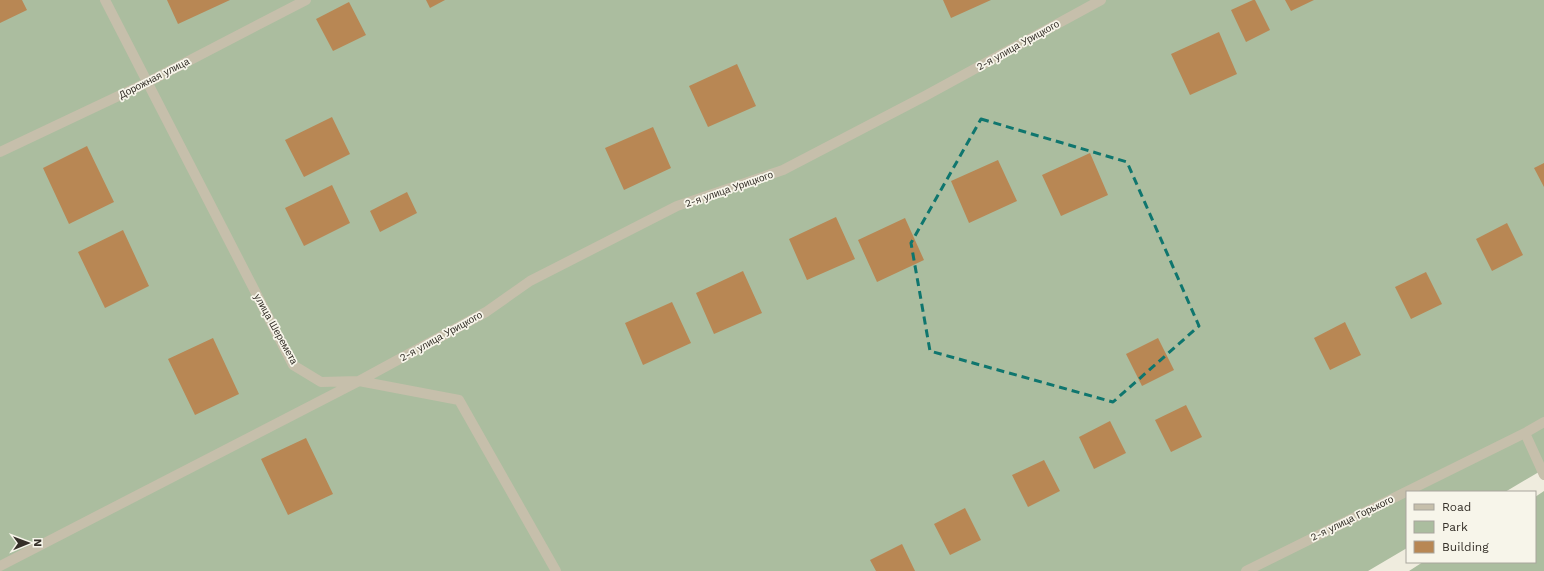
<svg xmlns="http://www.w3.org/2000/svg" width="1544" height="571" font-family="'Work Sans',sans-serif">
<style>
.green{fill:#abbd9f}
.building{fill:#b88754}
.lines{fill:none;stroke-linecap:round;stroke-linejoin:round}
.street{stroke:#c6bfab;stroke-width:10}
.marked{fill:none;stroke:#0f766e;stroke-width:3;stroke-dasharray:8 5;stroke-linejoin:round}
.labels{text-anchor:middle;dominant-baseline:central;stroke-width:3.5;stroke-linejoin:round;paint-order:stroke}
.street-label{font-size:10px;fill:#353029;stroke:#f7f5ea}
</style>
<rect width="100%" height="100%" fill="#efecde"/>
<path class="green" d="M0 0H1544V469L1505 492H1407V548L1368 571H0Z
M1544 491V571H1409L1423 562H1535V497Z"/>
<path class="building" d="M0 0H22L27 10 0 23Z
M167 0H230L178 24Z
M426 0H445L430 8Z
M943 0H991L951 18Z
M1253 0H1255L1270 30 1246 42 1231 10Z
M1285 0H1314L1291 11Z
M349 2 366 35 333 51 316 19Z
M1219 32 1237 74 1190 95 1171 54Z
M737 64 756 106 708 127 689 86Z
M332 117 350 154 304 177 285 140Z
M653 127 671 168 624 190 605 148Z
M87 146 114 202 69 224 43 168Z
M1090 153 1108 195 1061 216 1042 175Z
M998 160 1017 201 969 223 951 181Z
M1544 163V187L1534 168Z
M332 185 350 223 304 246 285 208Z
M407 192 417 213 380 232 370 211Z
M836 217 855 259 807 280 789 239Z
M905 218 924 260 877 282 858 240Z
M1507 223 1523 255 1492 271 1476 239Z
M123 230 149 286 105 308 78 252Z
M743 271 762 313 714 334 696 293Z
M1426 272 1442 304 1411 319 1395 287Z
M672 302 691 343 643 365 625 323Z
M1345 322 1361 355 1330 370 1314 338Z
M213 338 239 394 195 415 168 359Z
M1158 338 1174 370 1142 386 1126 354Z
M1186 405 1202 437 1171 452 1155 420Z
M1110 421 1126 453 1094 469 1079 437Z
M306 438 333 494 288 515 261 459Z
M1044 460 1060 491 1028 507 1012 475Z
M965 508 981 540 950 555 934 524Z
M902 544 915 571H876L870 560Z"/>
<g class="lines">
<path class="street" d="M0 152 148 82 306 0
M359 381 486 312 530 281 677 206 783 170 925 96 1101 0
M359 381 459 400 556 571
M1525 433 1544 475
M0 566 359 381 321 382 293 365 105 0
M1246 571 1525 433 1544 422"/>
</g>
<path class="marked" d="M981 119 1127 162 1199 326 1113 402 930 351 911 243Z"/>
<g class="labels">
<g class="street-label">
<text transform="translate(1018 45) rotate(-29)">2-я улица Урицкого</text>
<text transform="translate(154 78) rotate(-27)">Дорожная улица</text>
<text transform="translate(729 189) rotate(-19)">2-я улица Урицкого</text>
<text transform="translate(276 329) rotate(61)">улица Шеремета</text>
<text transform="translate(441 336) rotate(-29)">2-я улица Урицкого</text>
<text transform="translate(1352 518) rotate(-26)">2-я улица Горького</text>
</g>
</g>
<rect x="1406" y="491" width="130" height="72" fill="#f7f5ea" stroke="#a9a69d"/>
<rect x="1414" y="504" width="20" height="6" fill="#c6bfab" stroke="#a9a69d"/>
<text x="1442" y="511" font-size="12" fill="#353029">Road</text>
<rect x="1414" y="521" width="20" height="12" fill="#abbd9f" stroke="#a9a69d"/>
<text x="1442" y="531" font-size="12" fill="#353029">Park</text>
<rect x="1414" y="541" width="20" height="12" fill="#b88754" stroke="#a9a69d"/>
<text x="1442" y="551" font-size="12" fill="#353029">Building</text>
<g transform="translate(28 543) rotate(89)" stroke="#f7f5ea" stroke-width="3" paint-order="stroke">
<path d="M0-3L7 15L0 10L-7 15Z" fill="#353029"/>
<text y="-6" font-size="11" font-weight="bold" text-anchor="middle" fill="#353029">N</text>
</g>
</svg>
